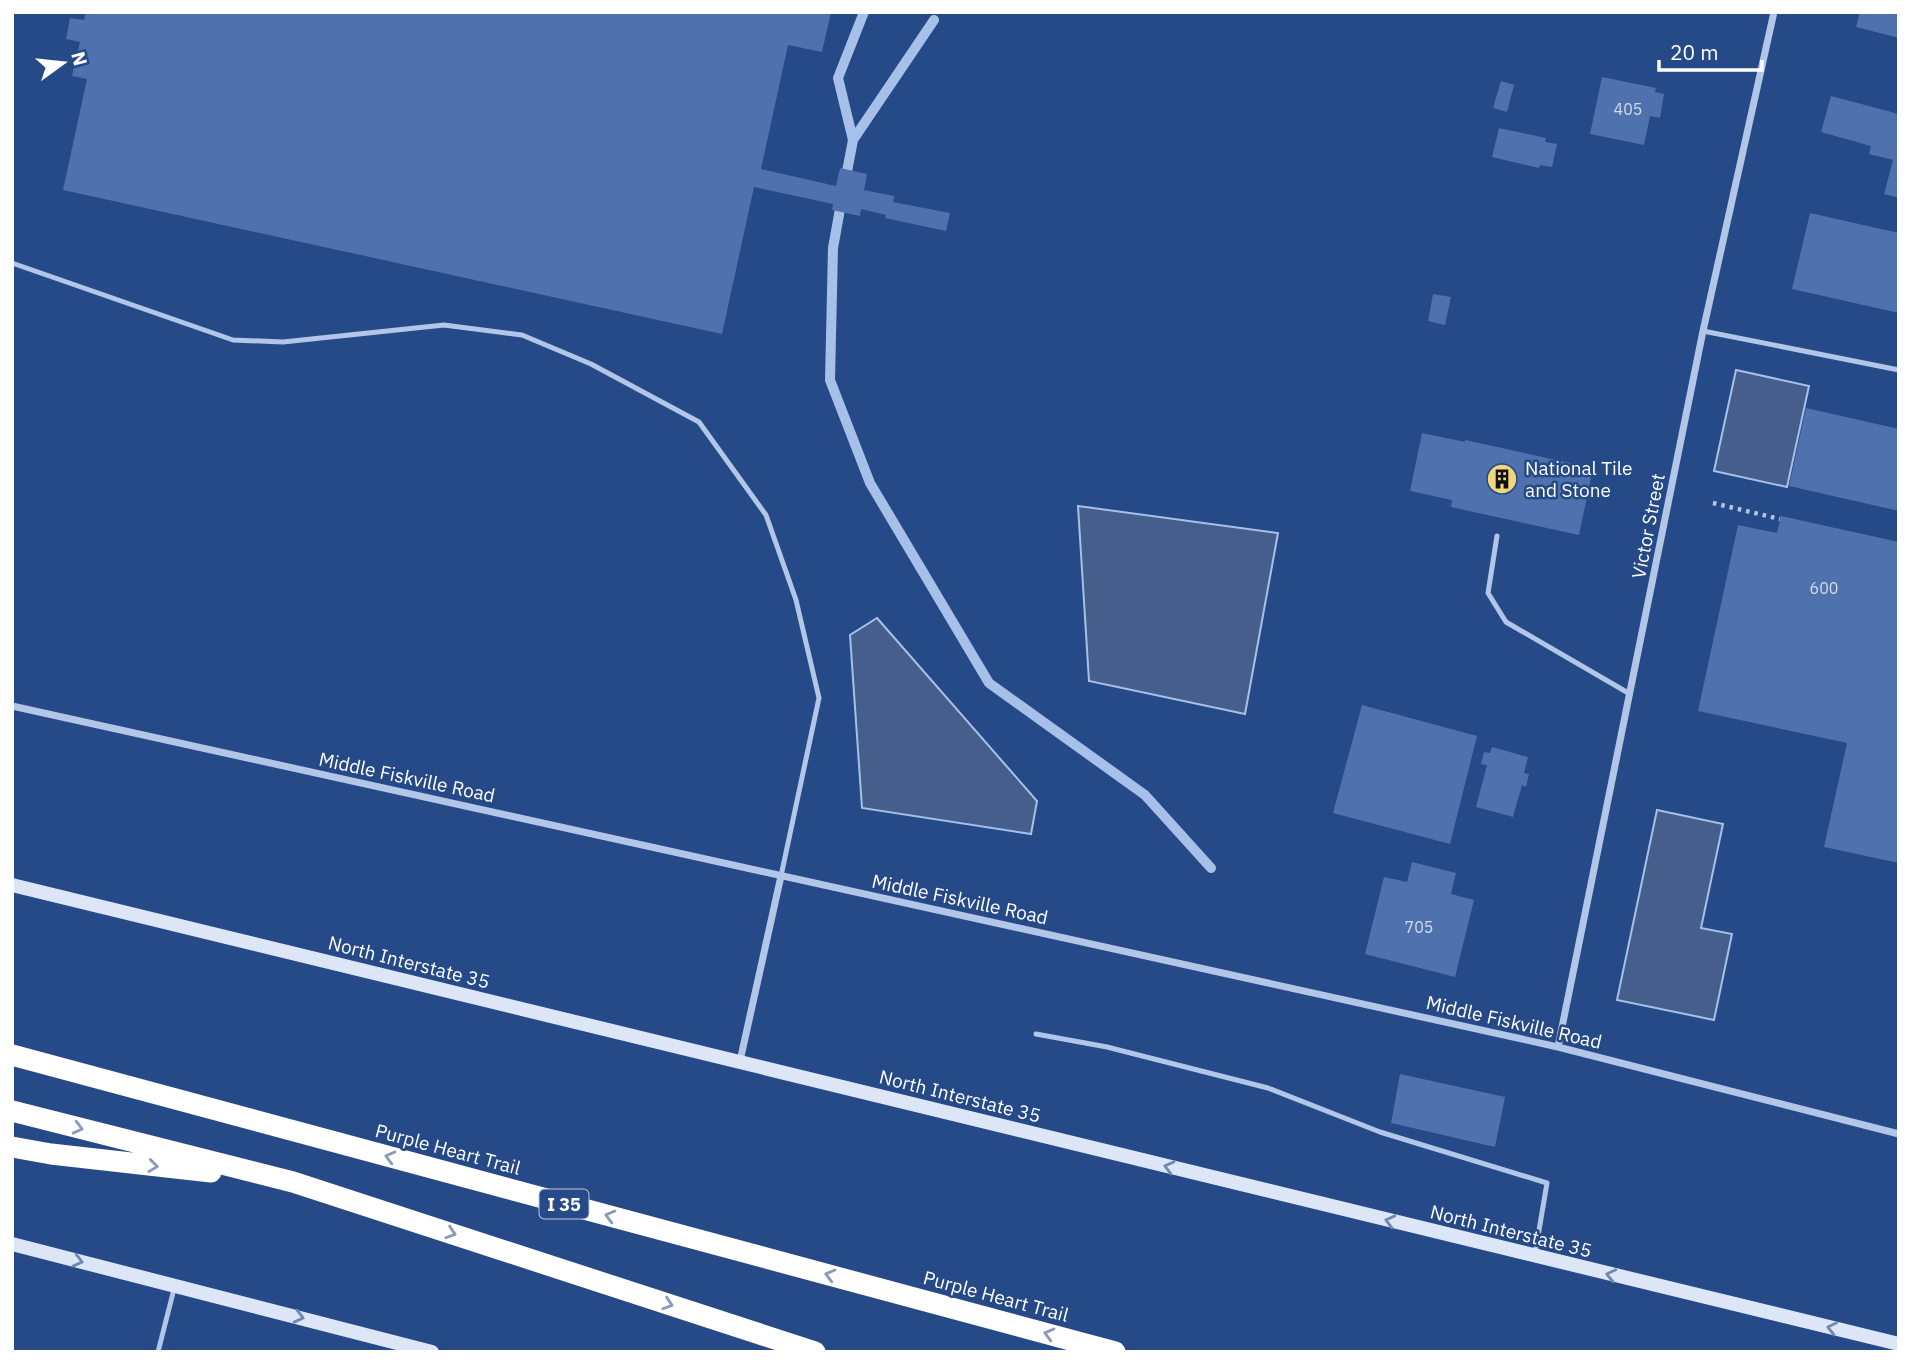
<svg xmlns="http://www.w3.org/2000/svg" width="1911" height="1364" font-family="'IBM Plex Sans',sans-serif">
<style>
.water{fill:#455e8b;stroke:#a6c0e9;stroke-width:2}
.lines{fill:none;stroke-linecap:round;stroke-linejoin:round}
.stream{stroke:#a6c0e9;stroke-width:10}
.building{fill:#4f72ae}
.path{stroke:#b2c6e8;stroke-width:4.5;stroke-dasharray:3.5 5;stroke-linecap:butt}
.service{stroke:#b2c6e8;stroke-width:5}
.minor{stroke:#b2c6e8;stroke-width:7}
.secondary{stroke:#dce6f7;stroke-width:14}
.motorway{stroke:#fff;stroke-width:21}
.oneway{stroke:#889bbd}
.oneway2{stroke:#6f88b4}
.labels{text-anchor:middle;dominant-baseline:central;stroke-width:5;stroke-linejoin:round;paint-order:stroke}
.number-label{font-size:16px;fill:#d3dceb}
.shield{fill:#264987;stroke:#bec8db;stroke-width:2}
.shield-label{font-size:18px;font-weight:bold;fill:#fff}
.poi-label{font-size:19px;fill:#fff;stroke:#264987;text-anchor:start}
.street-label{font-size:19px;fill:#fff;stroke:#264987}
</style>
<rect width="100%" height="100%" fill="#264987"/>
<path class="water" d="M1736 370 1809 386 1787 487 1714 471Z
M1078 506 1278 533 1245 714 1089 681Z
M877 618 1037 801 1031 834 862 808 850 635Z
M1657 810 1723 824 1701 928 1732 934 1714 1020 1617 1000Z"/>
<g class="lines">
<path class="stream" d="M853 140 838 78 864 12
M845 182 853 140 934 20
M842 198 833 248 830 380 870 483 989 683 1145 795 1211 868"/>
</g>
<path class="building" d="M86 12H831L822 52 788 45 761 169 836 186 840 168 867 174 864 190 894 196 893 202 950 213 946 231 885 218 886 215 861 209 860 216 832 210 833 204 754 187 722 334 63 190 87 79 72 76 80 42 66 39 70 18 84 20Z
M1860 12H1899V38L1856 27Z
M1602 77 1656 88 1655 92 1664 94 1660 118 1650 116 1644 145 1590 134Z
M1501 81 1514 85 1507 112 1493 108Z
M1831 96 1899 114V198L1884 194 1893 160 1869 154 1871 146 1821 132Z
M1499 128 1546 138 1545 142 1557 144 1552 167 1540 165 1539 168 1492 157Z
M1810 213 1899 233V313L1792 289Z
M1433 294 1451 297 1445 325 1428 321Z
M1806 408 1899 429V511L1789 486Z
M1422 433 1465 442V440L1593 468 1579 535 1451 507 1452 500 1410 491Z
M1781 516 1899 542V863L1824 847 1847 743 1698 711 1738 525 1777 533Z
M1362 705 1477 736 1450 844 1333 813Z
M1492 747 1528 757 1524 773 1529 774 1528 778 1526 787 1522 785 1513 817 1476 807 1487 765 1481 764 1484 752 1490 753Z
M1412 862 1456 873 1451 894 1474 900 1455 977 1365 954 1384 877 1407 882Z
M1400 1074 1505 1097 1495 1147 1391 1123Z"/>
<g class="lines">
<path class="path" d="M1713 503 1780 519"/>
<path class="service" d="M12 263 233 340 283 342 444 325 522 335 591 364 699 422 766 515 796 600 819 698 781 876
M1703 331 1899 370
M1497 536 1488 593 1506 622 1630 694
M1036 1034 1107 1047 1268 1088 1380 1132 1547 1183 1535 1254
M158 1352 174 1289"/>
<path class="minor" d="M12 706 1558 1047 1899 1134
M1558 1047 1703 331 1774 12
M740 1061 781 876"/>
<path class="secondary" d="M12 885 1899 1344
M12 1244 432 1352"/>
<path class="motorway" d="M12 1055 1115 1352
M12 1111 293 1182 815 1352
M12 1147 51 1154 211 1172"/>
</g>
<defs><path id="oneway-chevron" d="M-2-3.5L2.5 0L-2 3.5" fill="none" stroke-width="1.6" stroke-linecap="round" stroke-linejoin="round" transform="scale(1.75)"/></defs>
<g class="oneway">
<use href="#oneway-chevron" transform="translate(78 1128) rotate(14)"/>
<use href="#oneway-chevron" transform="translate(390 1157) rotate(-165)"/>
<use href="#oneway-chevron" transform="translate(153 1166) rotate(7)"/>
<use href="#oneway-chevron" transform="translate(610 1216) rotate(-165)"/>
<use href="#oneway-chevron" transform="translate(451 1233) rotate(18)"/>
<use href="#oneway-chevron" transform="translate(830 1275) rotate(-165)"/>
<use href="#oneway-chevron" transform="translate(668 1304) rotate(18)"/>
<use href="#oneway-chevron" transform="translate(1049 1334) rotate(-165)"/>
</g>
<g class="oneway2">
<use href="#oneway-chevron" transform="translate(1169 1167) rotate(-166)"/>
<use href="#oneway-chevron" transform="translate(1390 1221) rotate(-166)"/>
<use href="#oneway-chevron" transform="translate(78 1261) rotate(14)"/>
<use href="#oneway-chevron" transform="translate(1611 1275) rotate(-167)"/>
<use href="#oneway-chevron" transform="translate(299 1317) rotate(14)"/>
<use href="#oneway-chevron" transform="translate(1832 1328) rotate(-167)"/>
</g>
<defs>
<g id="building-disc" transform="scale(1.575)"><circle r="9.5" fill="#f1d777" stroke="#264987"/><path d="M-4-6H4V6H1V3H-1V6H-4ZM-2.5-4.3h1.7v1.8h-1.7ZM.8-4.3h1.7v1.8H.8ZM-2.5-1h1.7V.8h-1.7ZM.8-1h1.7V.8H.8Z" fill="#111"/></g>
</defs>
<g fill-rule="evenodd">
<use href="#building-disc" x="1502" y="479"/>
</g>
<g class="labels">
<g class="number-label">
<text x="1628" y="109">405</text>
<text x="1824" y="588">600</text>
<text x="1419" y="927">705</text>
</g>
<rect class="shield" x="539.5" y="1189.5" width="49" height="29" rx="5"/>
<g class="shield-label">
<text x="564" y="1204">I 35</text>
</g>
<g class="poi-label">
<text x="1525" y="468">National Tile<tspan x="1525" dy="22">and Stone</tspan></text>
</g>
<g class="street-label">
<text transform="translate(1648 526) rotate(-79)">Victor Street</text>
<text transform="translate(407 777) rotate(12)">Middle Fiskville Road</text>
<text transform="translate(960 899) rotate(12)">Middle Fiskville Road</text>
<text transform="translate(409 962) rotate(14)">North Interstate 35</text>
<text transform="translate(1514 1022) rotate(13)">Middle Fiskville Road</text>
<text transform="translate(960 1096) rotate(14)">North Interstate 35</text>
<text transform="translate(448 1149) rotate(15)">Purple Heart Trail</text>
<text transform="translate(1511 1231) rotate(14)">North Interstate 35</text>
<text transform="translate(996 1296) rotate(15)">Purple Heart Trail</text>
</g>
</g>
<rect width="1911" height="1364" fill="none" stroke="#ffffff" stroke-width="28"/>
<g transform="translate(63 63) rotate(75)" stroke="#264987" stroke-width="5" paint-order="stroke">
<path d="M0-5L12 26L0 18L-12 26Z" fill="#ffffff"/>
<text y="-10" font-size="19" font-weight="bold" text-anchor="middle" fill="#ffffff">N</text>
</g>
<path d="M1659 60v10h103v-10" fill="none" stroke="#ffffff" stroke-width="3.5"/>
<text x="1670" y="60" font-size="21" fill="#ffffff" stroke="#264987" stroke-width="5" paint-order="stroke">20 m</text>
</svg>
